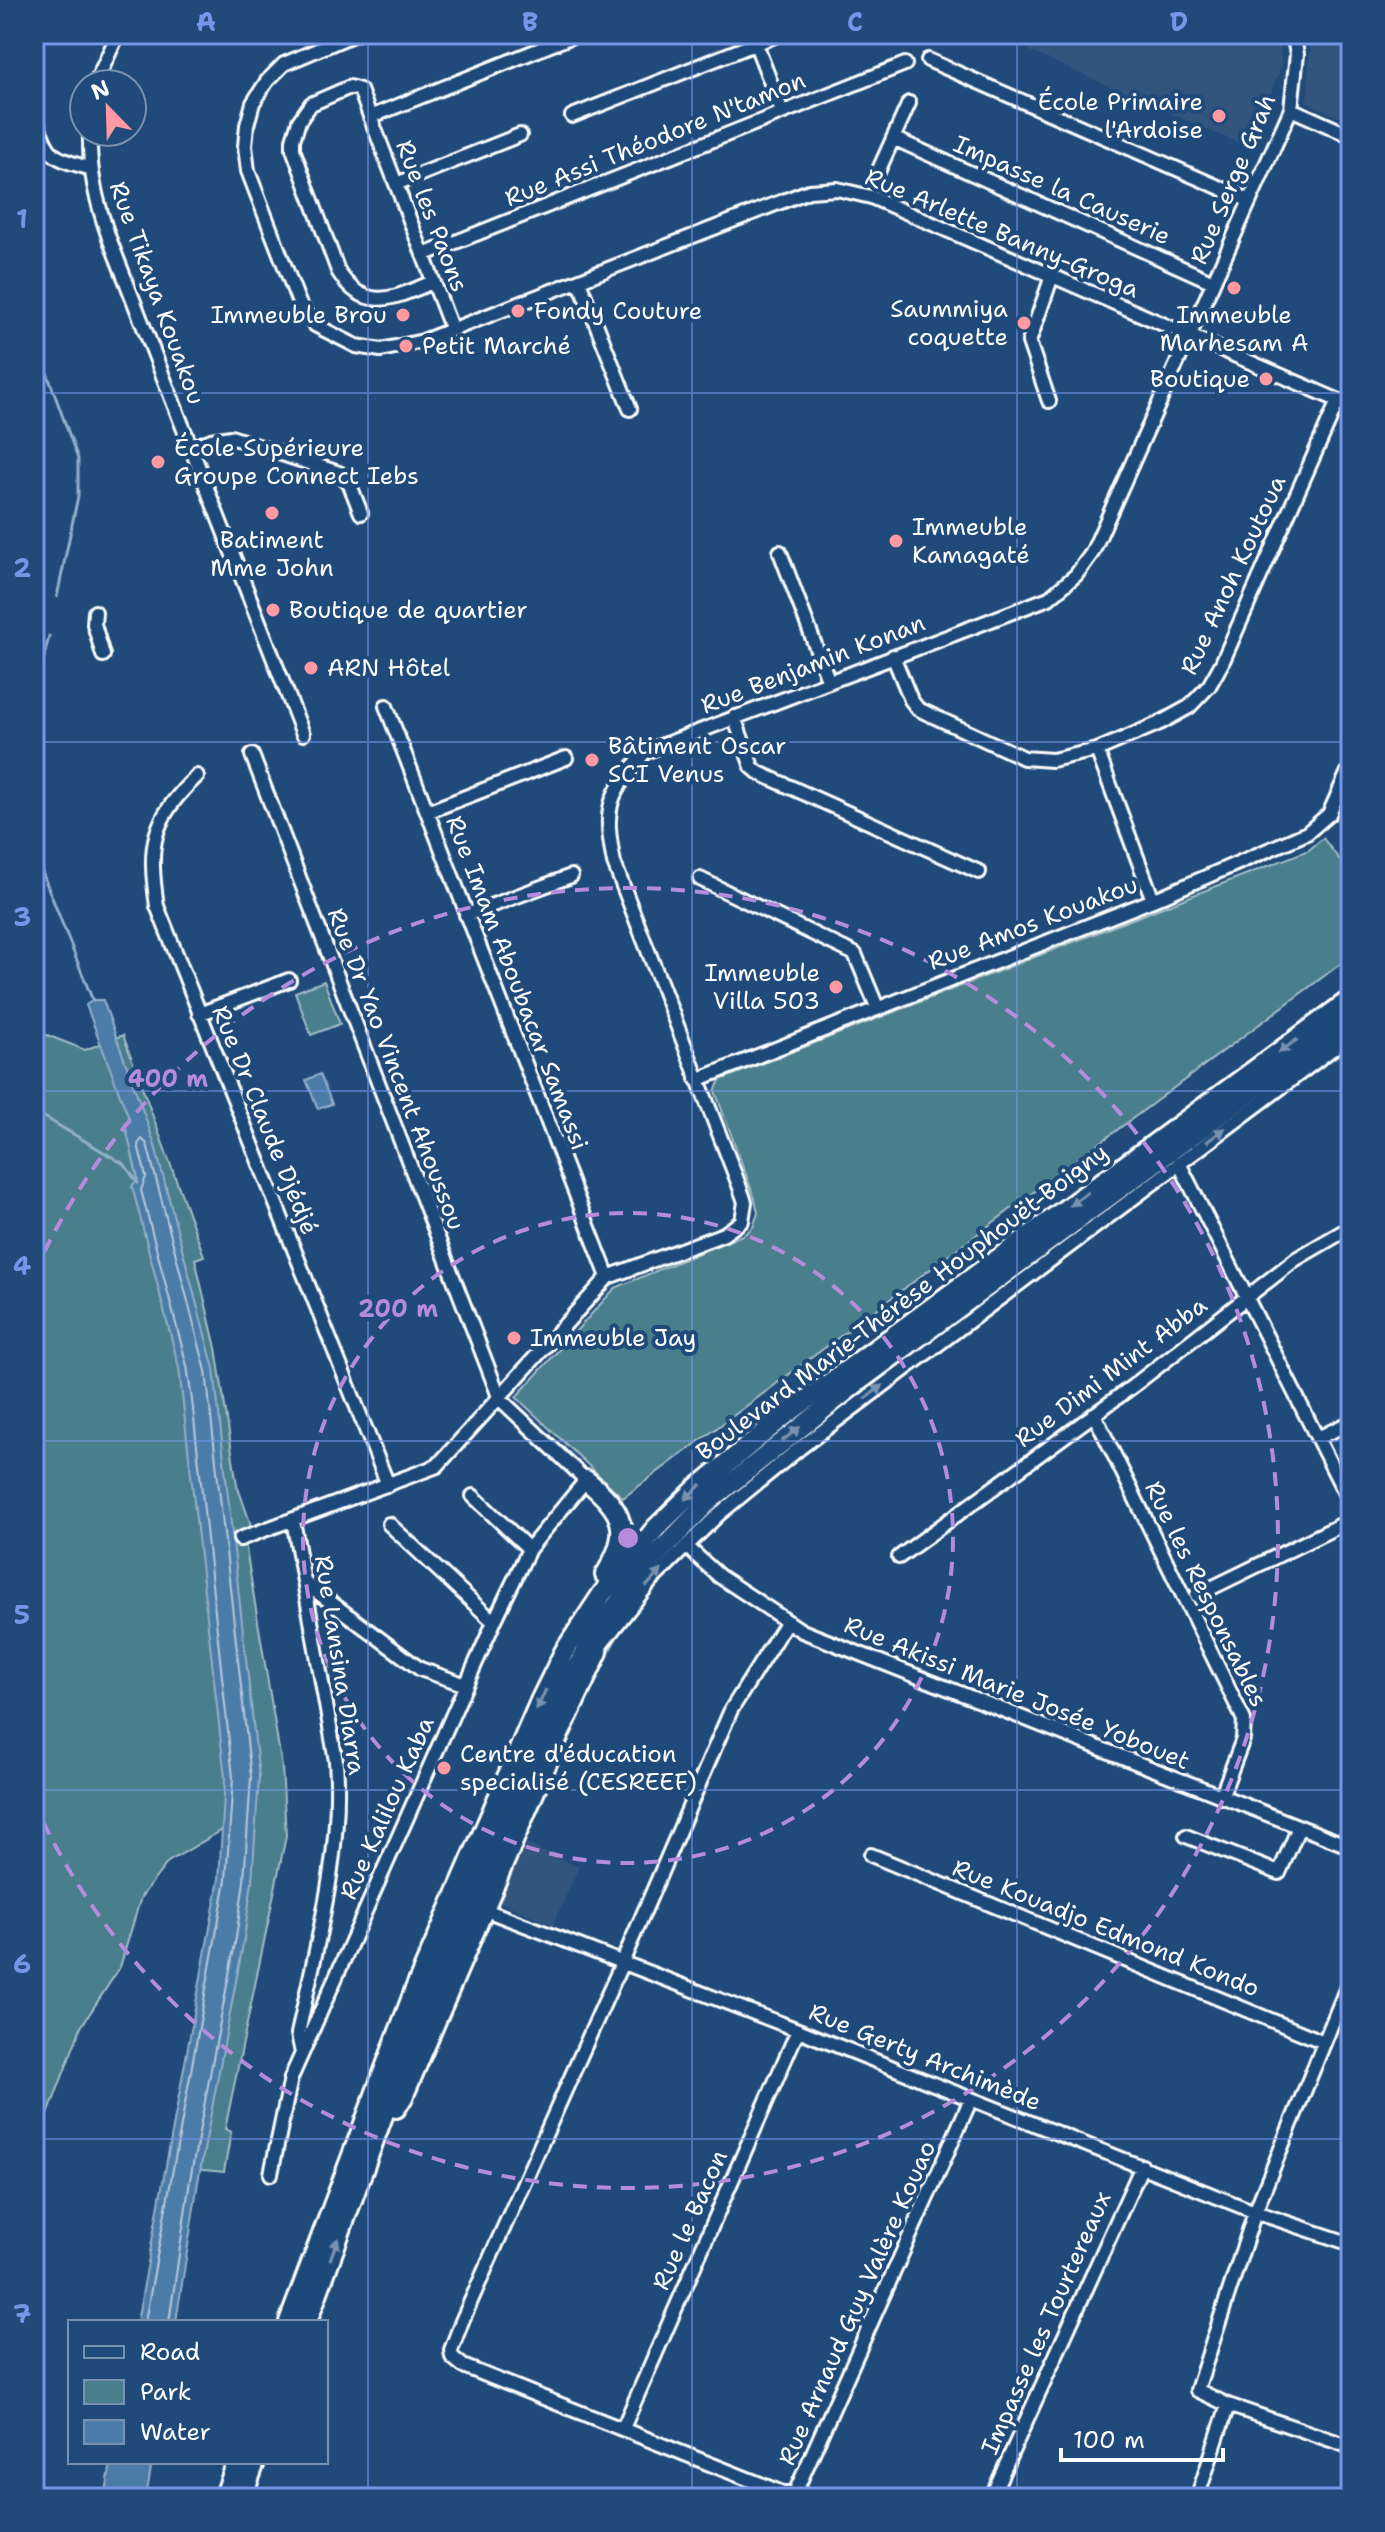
<svg xmlns="http://www.w3.org/2000/svg" width="1385" height="2532" font-family="'Shantell Sans',sans-serif">
<style>
.built{fill:#33547d}
.green{fill:#497e8c;stroke:#a4bec6;stroke-width:2}
.water{fill:#4b7ba8;stroke:#93b0cb;stroke-width:2}
.lines{fill:none;stroke-linecap:round;stroke-linejoin:round}
.shore{stroke:#b7cadc;stroke-width:2}
.stream{stroke:#93b0cb;stroke-width:3}
.street-casing{stroke:#fff;stroke-width:18}
.secondary-casing{stroke:#fff;stroke-width:24}
.street{stroke:#1f4a7a;stroke-width:12}
.secondary{stroke:#1f4a7a;stroke-width:18}
.oneway{fill:#7992af}
.grid{fill:none;stroke:#7795e8;stroke-width:2;stroke-opacity:0.55}
.ring{fill:none;stroke:#b68bdc;stroke-width:4;stroke-dasharray:14 10}
.poi-dot{fill:#ff9aa2;stroke:#1f4a7a;stroke-width:3}
.labels{text-anchor:middle;dominant-baseline:central;stroke-width:8;stroke-linejoin:round;paint-order:stroke}
.poi-label{font-size:24px;fill:#fff;stroke:#1f4a7a;text-anchor:start}
.street-label{font-size:24px;fill:#fff;stroke:#1f4a7a}
.centre{fill:#b68bdc;stroke:#1f4a7a;stroke-width:4}
.ring-label{font-size:24px;text-anchor:middle;font-weight:bold;fill:#b68bdc;stroke:#1f4a7a;stroke-width:8;stroke-linejoin:round;paint-order:stroke}
.neatline{fill:none;stroke:#7795e8;stroke-width:3}
.grid-label{font-size:26px;text-anchor:middle;font-weight:bold;fill:#7795e8}
</style>
<rect width="100%" height="100%" fill="#1f4a7a"/>
<filter id="ink" filterUnits="userSpaceOnUse"><feTurbulence type="fractalNoise" baseFrequency=".0125" numOctaves="2"/><feDisplacementMap in="SourceGraphic" scale="16" xChannelSelector="R" yChannelSelector="G"/><feConvolveMatrix kernelMatrix="1 2 1 2 8 2 1 2 1" color-interpolation-filters="sRGB"/></filter>
<g filter="url(#ink)">
<path class="built" d="M1040 34H1277L1281 51V67L1249 148 1029 51Z
M1318 34H1351V123L1307 102 1310 49 1306 38Z
M520 1841 579 1867 553 1925 495 1900Z"/>
<path class="green" d="M1323 838 1351 875V956L623 1498 516 1397 615 1288 745 1234 753 1227 758 1213 755 1199 715 1091 720 1080 1309 850Z
M324 981 340 1024 311 1035 295 992Z
M34 1030 85 1050 123 1035 204 1256 195 1259 216 1348 237 1485 250 1522 253 1540 245 1543 282 1767 286 1836 225 2129 231 2132 224 2172 182 2168 241 1819 168 1862 141 1897 120 1967 81 2027 34 2152Z"/>
<path class="water" d="M93 1000H103L154 1142 214 1369 259 1777 252 1882 244 1939 198 2182 176 2322H137L219 1879 225 1778 179 1368 132 1186 138 1179 125 1124 130 1121 86 1005Z
M320 1074 332 1104 318 1109 306 1080Z
M111 2462H152L146 2498H105Z"/>
<g class="lines">
<path class="shore" d="M145 2322 226 1880 233 1778 192 1400 187 1366 141 1190 146 1177 138 1144 142 1139 147 1144 206 1371 251 1777 244 1881 236 1938 190 2180 169 2322"/>
<path class="stream" d="M34 337 78 459V496L57 597
M34 699 49 636
M34 852 93 1001
M34 1111 124 1164 138 1183
M601 1667 621 1628"/>
<g class="street-casing">
<path id="street" d="M355 34 284 64 267 81 253 103 247 125 245 146 248 171 299 303 315 325 356 346 381 350 423 341 809 191 837 189 871 197 1351 406
M752 34 782 112
M928 60 1248 200
M95 84 118 34
M1291 109 1351 136
M34 116C50 155 47 157 89 168
M572 116 780 34
M370 117 578 34
M90 132C89 172 96 200 109 238L303 734
M893 138 1213 282
M877 174 909 103
M396 184 520 135
M423 255 905 64
M579 281 630 409
M433 282C396 297 365 315 338 271L293 149V140L299 121 311 104 350 87 360 90 452 330
M1049 401 1029 342 1052 276
M191 448 211 440 231 437 339 473 350 485 361 513
M780 552 829 682
M34 606V612
M95 612 94 624 103 655
M893 656 911 700 918 709 1024 758 1052 760 1097 750 1160 723 1189 707 1209 686 1222 663 1338 401
M386 706 608 1277
M734 717 752 767 759 773 979 872
M1097 750 1153 900
M252 755 500 1399 586 1480 529 1549 494 1622 291 2078 271 2174
M197 776C151 820 148 845 157 906L388 1485
M427 812 566 758
M700 879 855 954 877 1007
M466 915 571 876
M199 1014 289 980
M697 1080 1153 900 1307 833 1329 814 1351 765
M1179 1163 1351 1505
M1094 1414 1244 1720 1243 1739 1221 1797
M1318 1438 1351 1422
M473 1496 529 1549
M293 1520 336 1761C343 1853 316 1945 298 2034L302 2053
M389 1524 494 1622
M240 1539 437 1466 608 1277 724 1234 742 1221 745 1202 739 1185 614 863C603 806 608 796 645 752L1049 598 1076 575 1092 553 1291 109 1297 54 1293 34
M686 1546 719 1576 802 1631 1351 1847
M899 1557 1133 1386 1296 1259 1351 1227
M305 1583 420 1669 466 1685
M1197 1595 1351 1520
M787 1621 731 1710 622 1963 462 2321 451 2350 452 2357 463 2366 783 2493H795L971 2099
M593 1655 651 1581 719 1514 800 1448 1351 1035
M1186 1836 1279 1873 1299 1827
M871 1855 1324 2042
M483 1909 798 2030 1255 2212 1351 2244
M1351 1977 1255 2212 1197 2390 1228 2405 1351 2447
M623 2428 798 2030
M991 2498 1142 2166
M1197 2498 1228 2405"/>
</g>
<g class="secondary-casing">
<path id="secondary" d="M586 1480C624 1511 633 1531 605 1575
M396 2108 403 2097 559 1735 598 1652
M289 2322 415 1989 540 1701 564 1652 602 1594 656 1528 696 1489 783 1417 1351 999
M307 2322 415 2029 534 1756 569 1680 602 1625 644 1568 709 1501 859 1381 1351 1018
M224 2498 237 2462
M242 2498 255 2462"/>
</g>
<use href="#street" class="street"/>
<use href="#secondary" class="secondary"/>
</g>
<defs><path id="oneway-solid" d="M-6-.8H1V-3.2L6.5 0L1 3.2V.8H-6Z" transform="scale(2)"/></defs>
<g class="oneway">
<use href="#oneway-solid" transform="translate(1288 1046) rotate(144)"/>
<use href="#oneway-solid" transform="translate(1216 1135) rotate(-37)"/>
<use href="#oneway-solid" transform="translate(1079 1199) rotate(143)"/>
<use href="#oneway-solid" transform="translate(874 1392) rotate(-37)"/>
<use href="#oneway-solid" transform="translate(791 1434) rotate(-38)"/>
<use href="#oneway-solid" transform="translate(693 1492) rotate(137)"/>
<use href="#oneway-solid" transform="translate(654 1578) rotate(-47)"/>
<use href="#oneway-solid" transform="translate(541 1700) rotate(115)"/>
<use href="#oneway-solid" transform="translate(334 2249) rotate(-70)"/>
</g>
</g>
<path class="grid" d="M368 34V2498M692 34V2498M1017 34V2498M34 393H1351M34 742H1351M34 1091H1351M34 1441H1351M34 1790H1351M34 2139H1351"/>
<g class="ring">
<circle cx="628" cy="1538" r="325"/>
<path d="M34 1274A650 650 0 1 1 34 1802"/>
</g>
<g class="poi-dot">
<circle cx="1219" cy="116" r="8"/>
<circle cx="1234" cy="288" r="8"/>
<circle cx="518" cy="311" r="8"/>
<circle cx="403" cy="315" r="8"/>
<circle cx="1024" cy="323" r="8"/>
<circle cx="406" cy="346" r="8"/>
<circle cx="1266" cy="379" r="8"/>
<circle cx="158" cy="462" r="8"/>
<circle cx="272" cy="513" r="8"/>
<circle cx="896" cy="541" r="8"/>
<circle cx="273" cy="610" r="8"/>
<circle cx="311" cy="668" r="8"/>
<circle cx="592" cy="760" r="8"/>
<circle cx="836" cy="987" r="8"/>
<circle cx="514" cy="1338" r="8"/>
<circle cx="444" cy="1768" r="8"/>
</g>
<g class="labels">
<g class="poi-label">
<text x="1203" y="102" text-anchor="end">École Primaire<tspan x="1203" dy="28">l'Ardoise</tspan></text>
<text x="1008" y="309" text-anchor="end">Saummiya<tspan x="1008" dy="28">coquette</tspan></text>
<text x="534" y="311">Fondy Couture</text>
<text x="387" y="315" text-anchor="end">Immeuble Brou</text>
<text x="1234" y="315" text-anchor="middle">Immeuble<tspan x="1234" dy="28">Marhesam A</tspan></text>
<text x="422" y="346">Petit Marché</text>
<text x="1250" y="379" text-anchor="end">Boutique</text>
<text x="174" y="448">École Supérieure<tspan x="174" dy="28">Groupe Connect Iebs</tspan></text>
<text x="912" y="527">Immeuble<tspan x="912" dy="28">Kamagaté</tspan></text>
<text x="272" y="540" text-anchor="middle">Batiment<tspan x="272" dy="28">Mme John</tspan></text>
<text x="289" y="610">Boutique de quartier</text>
<text x="327" y="668">ARN Hôtel</text>
<text x="608" y="746">Bâtiment Oscar<tspan x="608" dy="28">SCI Venus</tspan></text>
<text x="820" y="973" text-anchor="end">Immeuble<tspan x="820" dy="28">Villa 503</tspan></text>
<text x="530" y="1338">Immeuble Jay</text>
<text x="460" y="1754">Centre d'éducation<tspan x="460" dy="28">specialisé (CESREEF)</tspan></text>
</g>
<g class="street-label">
<text transform="translate(655 139) rotate(-22)">Rue Assi Théodore N'tamon</text>
<text transform="translate(1233 179) rotate(-67)">Rue Serge Grah</text>
<text transform="translate(1062 190) rotate(24)">Impasse la Causerie</text>
<text transform="translate(432 216) rotate(69)">Rue les Paons</text>
<text transform="translate(1002 233) rotate(23)">Rue Arlette Banny-Groga</text>
<text transform="translate(157 293) rotate(70)">Rue Tikaya Kouakou</text>
<text transform="translate(1233 575) rotate(-65)">Rue Anoh Koutoua</text>
<text transform="translate(813 664) rotate(-21)">Rue Benjamin Konan</text>
<text transform="translate(1033 923) rotate(-21)">Rue Amos Kouakou</text>
<text transform="translate(517 983) rotate(69)">Rue Imam Aboubacar Samassi</text>
<text transform="translate(396 1069) rotate(69)">Rue Dr Yao Vincent Ahoussou</text>
<text transform="translate(265 1120) rotate(68)">Rue Dr Claude Djédjé</text>
<text transform="translate(902 1302) rotate(-37)">Boulevard Marie-Thérèse Houphouët-Boigny</text>
<text transform="translate(1111 1372) rotate(-37)">Rue Dimi Mint Abba</text>
<text transform="translate(1206 1594) rotate(64)">Rue les Responsables</text>
<text transform="translate(340 1665) rotate(81)">Rue Lansina Diarra</text>
<text transform="translate(1017 1693) rotate(22)">Rue Akissi Marie Josée Yobouet</text>
<text transform="translate(387 1808) rotate(-66)">Rue Kalilou Kaba</text>
<text transform="translate(1106 1928) rotate(22)">Rue Kouadjo Edmond Kondo</text>
<text transform="translate(925 2057) rotate(22)">Rue Gerty Archimède</text>
<text transform="translate(690 2220) rotate(-66)">Rue le Bacon</text>
<text transform="translate(857 2303) rotate(-66)">Rue Arnaud Guy Valère Kouao</text>
<text transform="translate(1046 2323) rotate(-66)">Impasse les Tourtereaux</text>
</g>
</g>
<circle cx="628" cy="1538" r="12" class="centre"/>
<g class="ring-label">
<text x="168" y="1087">400 m</text>
<text x="398" y="1317">200 m</text>
</g>
<rect width="1385" height="2532" fill="none" stroke="#1f4a7a" stroke-width="88"/>
<rect x="68" y="2320" width="260" height="144" fill="#1f4a7a" stroke="#7992af" stroke-width="2"/>
<rect x="84" y="2346" width="40" height="12" fill="#1f4a7a" stroke="#7992af" stroke-width="2"/>
<text x="140" y="2360" font-size="24" fill="#ffffff">Road</text>
<rect x="84" y="2380" width="40" height="24" fill="#497e8c" stroke="#7992af" stroke-width="2"/>
<text x="140" y="2400" font-size="24" fill="#ffffff">Park</text>
<rect x="84" y="2420" width="40" height="24" fill="#4b7ba8" stroke="#7992af" stroke-width="2"/>
<text x="140" y="2440" font-size="24" fill="#ffffff">Water</text>
<g transform="translate(108 108) rotate(337)"><circle r="38" fill="#1f4a7a" stroke="#7992af" stroke-width="2"/>
<path d="M0-6L14 30L0 20L-14 30Z" fill="#ff9aa2"/>
<text y="-12" font-size="22" font-weight="bold" text-anchor="middle" fill="#ffffff">N</text>
</g>
<path d="M1061 2448v12h162v-12" fill="none" stroke="#ffffff" stroke-width="4"/>
<text x="1073" y="2448" font-size="24" fill="#ffffff" stroke="#1f4a7a" stroke-width="6" paint-order="stroke">100 m</text>
<rect x="44" y="44" width="1297" height="2444" class="neatline"/>
<g class="grid-label">
<text x="206" y="31">A</text>
<text x="530" y="31">B</text>
<text x="855" y="31">C</text>
<text x="1179" y="31">D</text>
<text x="22" y="228">1</text>
<text x="22" y="577">2</text>
<text x="22" y="926">3</text>
<text x="22" y="1275">4</text>
<text x="22" y="1624">5</text>
<text x="22" y="1973">6</text>
<text x="22" y="2323">7</text>
</g>
</svg>
